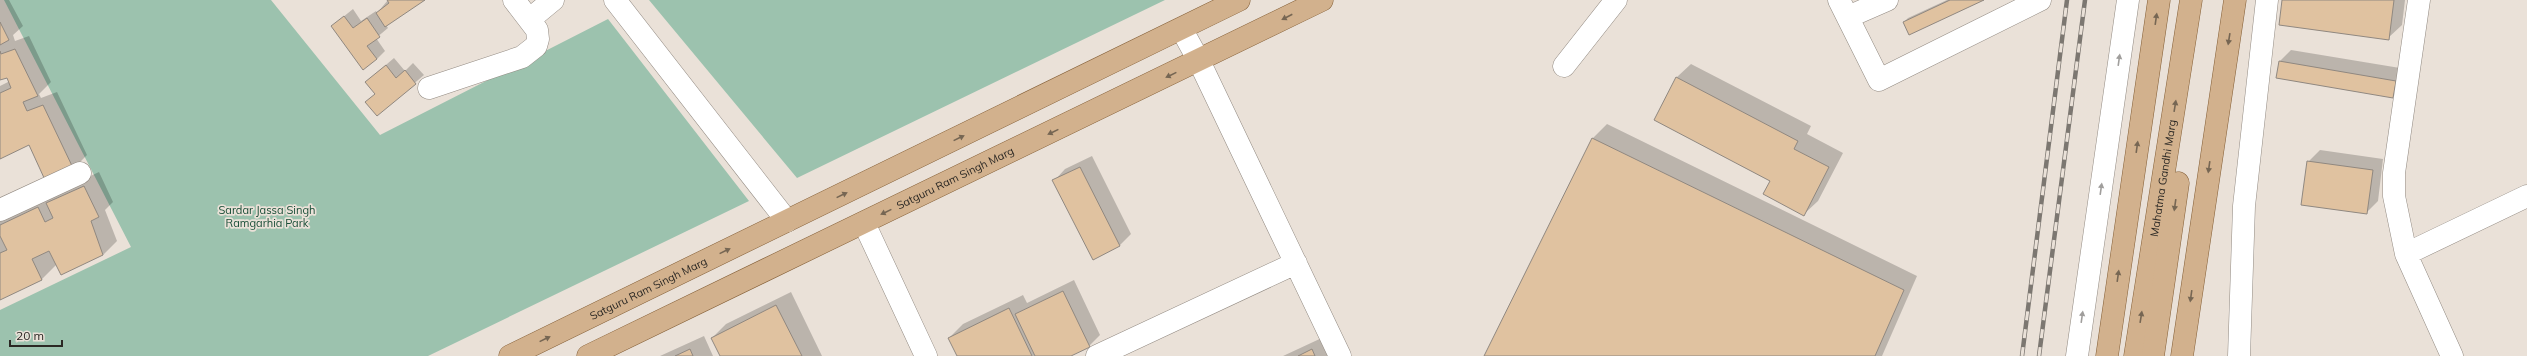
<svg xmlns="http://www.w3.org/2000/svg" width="2527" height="356" font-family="Mulish,sans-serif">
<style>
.green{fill:#9cc2ae}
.shadow{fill:#0003}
.building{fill:#e0c2a0;stroke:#908880}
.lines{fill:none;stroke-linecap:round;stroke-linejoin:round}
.minor-casing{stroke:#928a82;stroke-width:23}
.major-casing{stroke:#845f37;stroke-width:23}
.minor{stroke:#fff;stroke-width:22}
.major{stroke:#d2b18d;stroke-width:22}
.rail-casing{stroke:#7c7771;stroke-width:4.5}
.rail{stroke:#eae1d8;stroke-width:3;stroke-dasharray:9;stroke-linecap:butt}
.oneway{fill:#766653}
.oneway2{fill:#a09e9c}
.labels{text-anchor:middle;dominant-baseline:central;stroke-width:3.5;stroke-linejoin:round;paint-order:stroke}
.street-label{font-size:11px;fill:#2b2824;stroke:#eae1d8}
.park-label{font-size:11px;fill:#174d36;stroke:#eae1d8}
</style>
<rect width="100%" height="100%" fill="#eae1d8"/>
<path class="green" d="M4 0H271L380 135 608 19 749 201 428 356H0V310L131 247Z
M649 0H1165L797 178Z"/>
<path class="shadow" d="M0 0H9L23 26 13 35 15 41 29 36 51 82 39 94 41 98 57 92 87 155 73 169 30 144 0 158V86L10 81 7 76 0 79Z
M388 0H423L386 25 388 28 376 38 385 51 377 59 332 26 353 9 361 21 376 11 377 13Z
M1947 0H1981L1904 22 1908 18Z
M2283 0H2405L2402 25 2388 38Z
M2291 50 2406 69 2404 86 2392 97 2277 78 2280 61Z
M394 58 405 71 413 63 424 75 377 115 376 94 366 82Z
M1691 64 1811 126 1807 134 1843 153 1818 201 1804 214 1771 181 1655 120 1677 77Z
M1607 124 1917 276 1882 356H1485L1593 138Z
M2320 150 2383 159 2378 201 2366 213 2308 162Z
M1092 156 1131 234 1120 245 1093 259 1054 181 1065 169Z
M99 172 113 202 105 210 117 241 103 255 57 264 42 279 0 299V219L3 217 4 220 11 213Z
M1074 280 1100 335 1089 346 1068 356H958L949 338 963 324 1023 295 1027 303Z
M791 292 822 356H721L712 338 726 324Z
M704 336 713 356H660Z
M1326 336 1335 356H1283Z"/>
<path class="building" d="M387 0H425L385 27 376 13 389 3Z
M1950 0H1984L1909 35 1903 22Z
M2282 0H2394L2389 40 2279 25Z
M344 16 353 28 367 18 380 37 367 46 377 59 363 70 331 26Z
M0 22 9 40 0 45Z
M15 49 38 96 23 102 27 111 43 105 74 170 45 180 29 145 0 159V93L11 88 7 78 0 80V51L1 54Z
M2279 61 2396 81 2393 98 2276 78Z
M386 65 396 78 405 70 416 84 377 116 365 102 375 94 365 82Z
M1676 77 1798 141 1794 149 1829 167 1804 216 1763 194 1770 181 1654 120Z
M1592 138 1904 290 1875 356H1484Z
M2307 161 2373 170 2367 214 2301 205Z
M1080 167 1120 246 1093 260 1052 180Z
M84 186 99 217 91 221 103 255 61 275 49 251 32 259 42 280 0 300V253L7 250 0 236V225L38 207 45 222 53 218 46 203Z
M1063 291 1090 347 1071 356H1035L1015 314Z
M776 305 802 356H720L711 338Z
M1009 308 1032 356H957L948 338Z
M690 349 693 356H675Z
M1312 349 1315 356H1298Z"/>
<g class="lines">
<g class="minor-casing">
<path id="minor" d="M615 0 787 221
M1839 0 1879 80 2040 0
M2419 0 2394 173V196L2406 254 2527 196
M1848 17 1887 0
M530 19 553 0
M1182 30 1199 61 1340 356
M1564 66 1616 0
M429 88 522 57 536 46 538 39 537 30 514 0
M0 210 80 173
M864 223 926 356
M2406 254 2452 356
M1097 356 1296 263
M2077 356 2128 0
M2239 356 2244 206 2267 0"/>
</g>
<g class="major-casing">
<g id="major">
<path id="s1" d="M510 356 1239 0"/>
<path id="s2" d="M588 356 1322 0"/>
<path d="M2107 356 2159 0"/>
<path id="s3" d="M2135 356 2191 0"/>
<path d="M2153 356 2178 183"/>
<path d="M2182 356 2235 0"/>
</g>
</g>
<use href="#minor" class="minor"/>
<use href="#major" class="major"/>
<g class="rail-casing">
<path id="rail" d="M2022 356 2067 0
M2039 356 2085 0"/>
</g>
<use href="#rail" class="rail"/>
</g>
<defs><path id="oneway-solid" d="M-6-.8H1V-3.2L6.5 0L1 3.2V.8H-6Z"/></defs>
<g class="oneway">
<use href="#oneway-solid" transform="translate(1287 17) rotate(153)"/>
<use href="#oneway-solid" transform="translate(2156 19) rotate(-82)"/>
<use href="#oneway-solid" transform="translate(2229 39) rotate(99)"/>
<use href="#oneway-solid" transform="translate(1171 75) rotate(154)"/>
<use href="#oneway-solid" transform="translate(2175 106) rotate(-81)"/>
<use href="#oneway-solid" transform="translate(1053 132) rotate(154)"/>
<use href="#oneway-solid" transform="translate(959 138) rotate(-26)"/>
<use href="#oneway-solid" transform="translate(2137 147) rotate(-82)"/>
<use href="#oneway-solid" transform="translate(2209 167) rotate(98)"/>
<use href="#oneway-solid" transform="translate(842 195) rotate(-26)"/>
<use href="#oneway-solid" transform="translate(2175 205) rotate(98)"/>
<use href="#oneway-solid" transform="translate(886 212) rotate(154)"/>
<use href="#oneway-solid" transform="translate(725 251) rotate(-26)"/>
<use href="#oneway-solid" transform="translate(2118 276) rotate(-82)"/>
<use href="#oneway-solid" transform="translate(2191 296) rotate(98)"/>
<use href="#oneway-solid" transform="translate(2141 317) rotate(-81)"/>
<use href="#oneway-solid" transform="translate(545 339) rotate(-26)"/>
</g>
<g class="oneway2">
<use href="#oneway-solid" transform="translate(2119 60) rotate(-82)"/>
<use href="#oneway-solid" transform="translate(2101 189) rotate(-82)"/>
<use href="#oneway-solid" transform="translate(2082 317) rotate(-82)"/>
</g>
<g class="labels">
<g class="street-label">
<text stroke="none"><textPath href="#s3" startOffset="180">Mahatma Gandhi Marg</textPath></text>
<text stroke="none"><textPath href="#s2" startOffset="408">Satguru Ram Singh Marg</textPath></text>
<text stroke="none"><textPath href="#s1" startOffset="154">Satguru Ram Singh Marg</textPath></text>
</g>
<g class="park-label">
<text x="267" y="210">Sardar Jassa Singh<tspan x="267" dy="13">Ramgarhia Park</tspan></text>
</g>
</g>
<path d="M10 340v6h52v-6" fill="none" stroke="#2b2824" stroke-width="2"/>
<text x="16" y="340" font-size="12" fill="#2b2824" stroke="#eae1d8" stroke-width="3" paint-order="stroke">20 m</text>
</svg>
